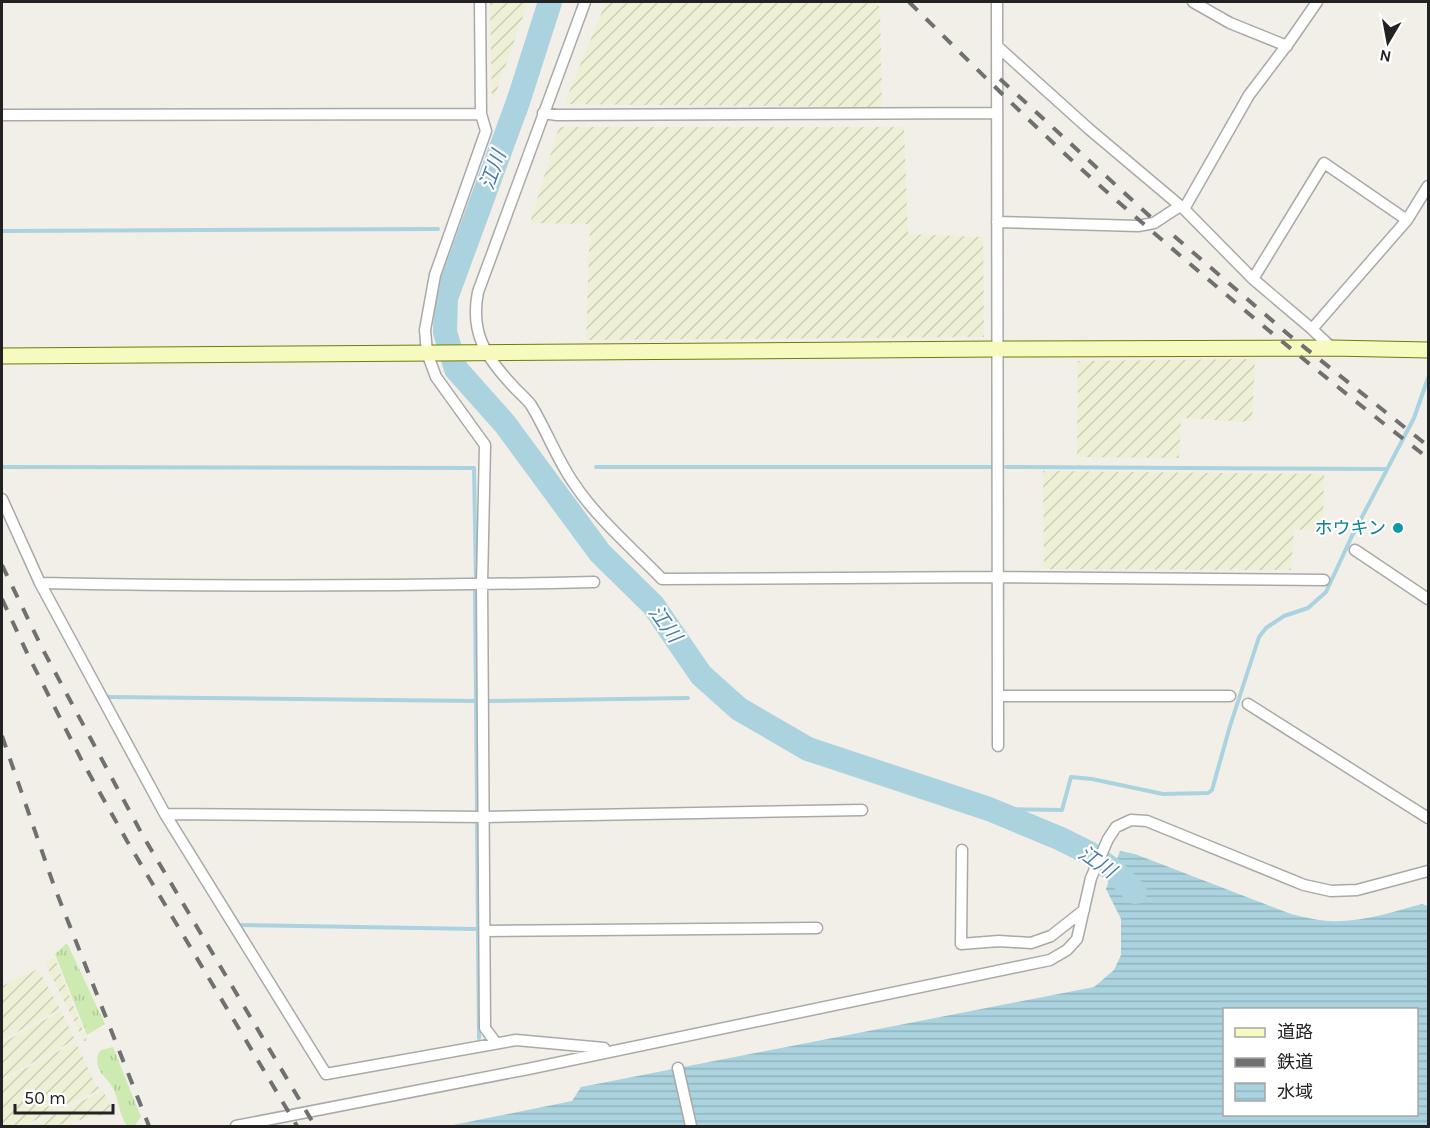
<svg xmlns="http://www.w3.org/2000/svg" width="1430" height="1128" font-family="Karla,'Noto Sans JP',sans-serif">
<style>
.farmland{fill:url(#farmland-furrows)}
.grass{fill:url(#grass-tufts)}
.water{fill:url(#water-rules);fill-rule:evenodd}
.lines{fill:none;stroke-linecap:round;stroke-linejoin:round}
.stream{stroke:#aad3df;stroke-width:4}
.river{stroke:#aad3df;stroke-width:24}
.street-casing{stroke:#a9a9a9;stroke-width:13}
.secondary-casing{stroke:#707d05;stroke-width:17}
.street{stroke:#fff;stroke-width:10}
.secondary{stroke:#f7fabf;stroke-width:15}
.rail{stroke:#707070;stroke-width:4;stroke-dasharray:12 12;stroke-linecap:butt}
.culture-dot{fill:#0f9aa8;stroke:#fff;stroke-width:2}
.labels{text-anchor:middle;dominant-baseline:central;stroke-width:4.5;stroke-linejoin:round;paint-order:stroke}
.culture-label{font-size:18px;fill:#0d838f;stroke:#fff;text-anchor:end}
.water-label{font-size:20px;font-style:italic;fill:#4a7aab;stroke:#fff}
</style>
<defs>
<pattern id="farmland-furrows" width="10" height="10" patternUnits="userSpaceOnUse" patternTransform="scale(1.5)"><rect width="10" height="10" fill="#eef0d5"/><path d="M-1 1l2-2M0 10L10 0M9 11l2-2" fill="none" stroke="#ccceb7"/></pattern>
<pattern id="grass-tufts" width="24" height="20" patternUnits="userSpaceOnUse" patternTransform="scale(1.5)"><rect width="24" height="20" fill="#cdebb0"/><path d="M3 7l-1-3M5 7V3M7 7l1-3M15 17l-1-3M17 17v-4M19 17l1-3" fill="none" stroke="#b0c997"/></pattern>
<pattern id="water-rules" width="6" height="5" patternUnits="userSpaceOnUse" patternTransform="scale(1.5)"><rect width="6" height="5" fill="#aad3df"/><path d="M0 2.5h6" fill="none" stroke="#92b5bf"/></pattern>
</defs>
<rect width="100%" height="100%" fill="#f2efe9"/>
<path class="farmland" d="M490 2H528L492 104Z
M606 2H875L880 7 882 107 564 104Z
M559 127H904L908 234 983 237 984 337 586 340 590 224 530 223Z
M1255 359 1252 422 1181 418 1179 458 1077 457 1078 361Z
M1043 471 1324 474 1323 532 1294 529 1291 570 1044 569Z
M54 956 87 1041H84L45 963Z
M38 969 60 1009 2 1040V986Z
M61 1011 75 1040 2 1079V1043Z
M76 1042 95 1084 101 1089 23 1126H2V1081Z
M103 1091 111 1107V1113L53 1126H29Z"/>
<path class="grass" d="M67 943 105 1024 87 1035 55 954Z
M113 1047 141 1117 135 1125 127 1126C119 1114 119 1101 113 1088 107 1076 94 1073 98 1054L101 1050Z"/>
<path class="water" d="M1120 851 1135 854 1291 914C1303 917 1316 920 1328 921 1360 923 1392 912 1422 904L1428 906V1126H448L572 1101 581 1087 1094 987 1114 970 1121 955V919L1106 889ZM1224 1010H1416V1114H1224Z"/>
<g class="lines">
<path class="stream" d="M2 231 438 229
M2 467 474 468 476 579
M596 467H993
M1006 467 1387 469
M475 589 477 810
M108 697 476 701
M489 701 688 698
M989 809 1062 810 1071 777 1092 779 1163 794 1208 793 1212 790 1230 726 1259 637 1266 628 1284 616 1308 608 1326 592 1352 536 1414 418 1428 378
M477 825 479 1038
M242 925 477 929"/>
<path class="river" d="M550 2 518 102 446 298 445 332 456 369 505 424 600 553 653 605 701 675 739 709 808 749 989 809 1061 839 1089 853 1113 870 1135 892"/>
<g class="street-casing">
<path id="street" d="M480 2 481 114 486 131 435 275 425 330 427 353 436 377 485 445 482 584 485 1028 496 1043
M585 2 478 292C470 332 485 356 512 385 518 392 526 398 531 405 547 431 557 460 575 485 597 518 634 550 662 579L997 577 1324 580
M997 2 998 746
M1193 2 1230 23 1287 46
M997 46 1089 129 1184 209 1253 279 1312 329 1332 348
M543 113 557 115 997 113
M2 115 481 114
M1184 209 1249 95 1290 41 1317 2
M997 222 1138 226 1154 223 1180 206
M1253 279 1324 163 1407 220
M1312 329 1407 220 1428 186
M2 499 40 583 165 814 326 1074 516 1040 604 1048
M1355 550 1428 599
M40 583C225 587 409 586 594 582
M998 696H1230
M1248 704 1428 818
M165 814 484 817 862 810
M962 850 961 944 999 941 1031 943 1051 936 1084 910
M485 931 817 928
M678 1068 691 1126
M236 1126 528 1069 1050 960 1067 950 1077 939 1091 878 1108 839 1116 827 1131 820 1147 821 1304 885 1331 891 1357 890 1428 871"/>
</g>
<g class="secondary-casing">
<path id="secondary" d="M2 356 997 349 1332 348 1428 350"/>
</g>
<use href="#street" class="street"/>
<use href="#secondary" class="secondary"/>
<path class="rail" d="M909 2C971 63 1033 126 1099 185 1206 279 1315 371 1428 458
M1000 79 1155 221
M1174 236 1289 335 1428 446
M2 565 42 648 143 836 315 1126
M2 599 28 655 82 761 127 841 297 1126
M2 736 54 886 149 1126"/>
</g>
<circle class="culture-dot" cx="1398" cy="528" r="6"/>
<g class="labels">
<g class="culture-label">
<text x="1386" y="528">ホウキン</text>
</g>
<g class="water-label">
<text transform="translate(493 170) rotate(-70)">江川</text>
<text transform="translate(665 624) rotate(54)">江川</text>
<text transform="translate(1097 862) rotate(34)">江川</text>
</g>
</g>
<rect width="1430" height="1128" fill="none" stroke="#222222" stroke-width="6"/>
<rect x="1223" y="1008" width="195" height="108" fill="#ffffff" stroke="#a7a7a7" stroke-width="1.5"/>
<rect x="1235" y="1028" width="30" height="9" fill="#f7fabf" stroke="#a7a7a7" stroke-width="1.5"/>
<text x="1277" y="1038" font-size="18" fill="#222222">道路</text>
<rect x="1235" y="1058" width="30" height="9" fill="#707070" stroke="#a7a7a7" stroke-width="1.5"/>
<text x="1277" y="1068" font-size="18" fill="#222222">鉄道</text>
<rect x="1235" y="1083" width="30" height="18" fill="url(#water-rules)" stroke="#a7a7a7" stroke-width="1.5"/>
<text x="1277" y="1098" font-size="18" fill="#222222">水域</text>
<g transform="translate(1388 42) rotate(190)" stroke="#ffffff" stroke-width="4.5" paint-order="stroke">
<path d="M0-4.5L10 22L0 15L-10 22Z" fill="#222222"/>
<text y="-9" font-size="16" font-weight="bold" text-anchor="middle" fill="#222222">N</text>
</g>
<path d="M15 1104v9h98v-9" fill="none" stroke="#222222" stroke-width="3"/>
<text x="24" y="1104" font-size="18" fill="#222222" stroke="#ffffff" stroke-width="4.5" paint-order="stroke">50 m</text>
</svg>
